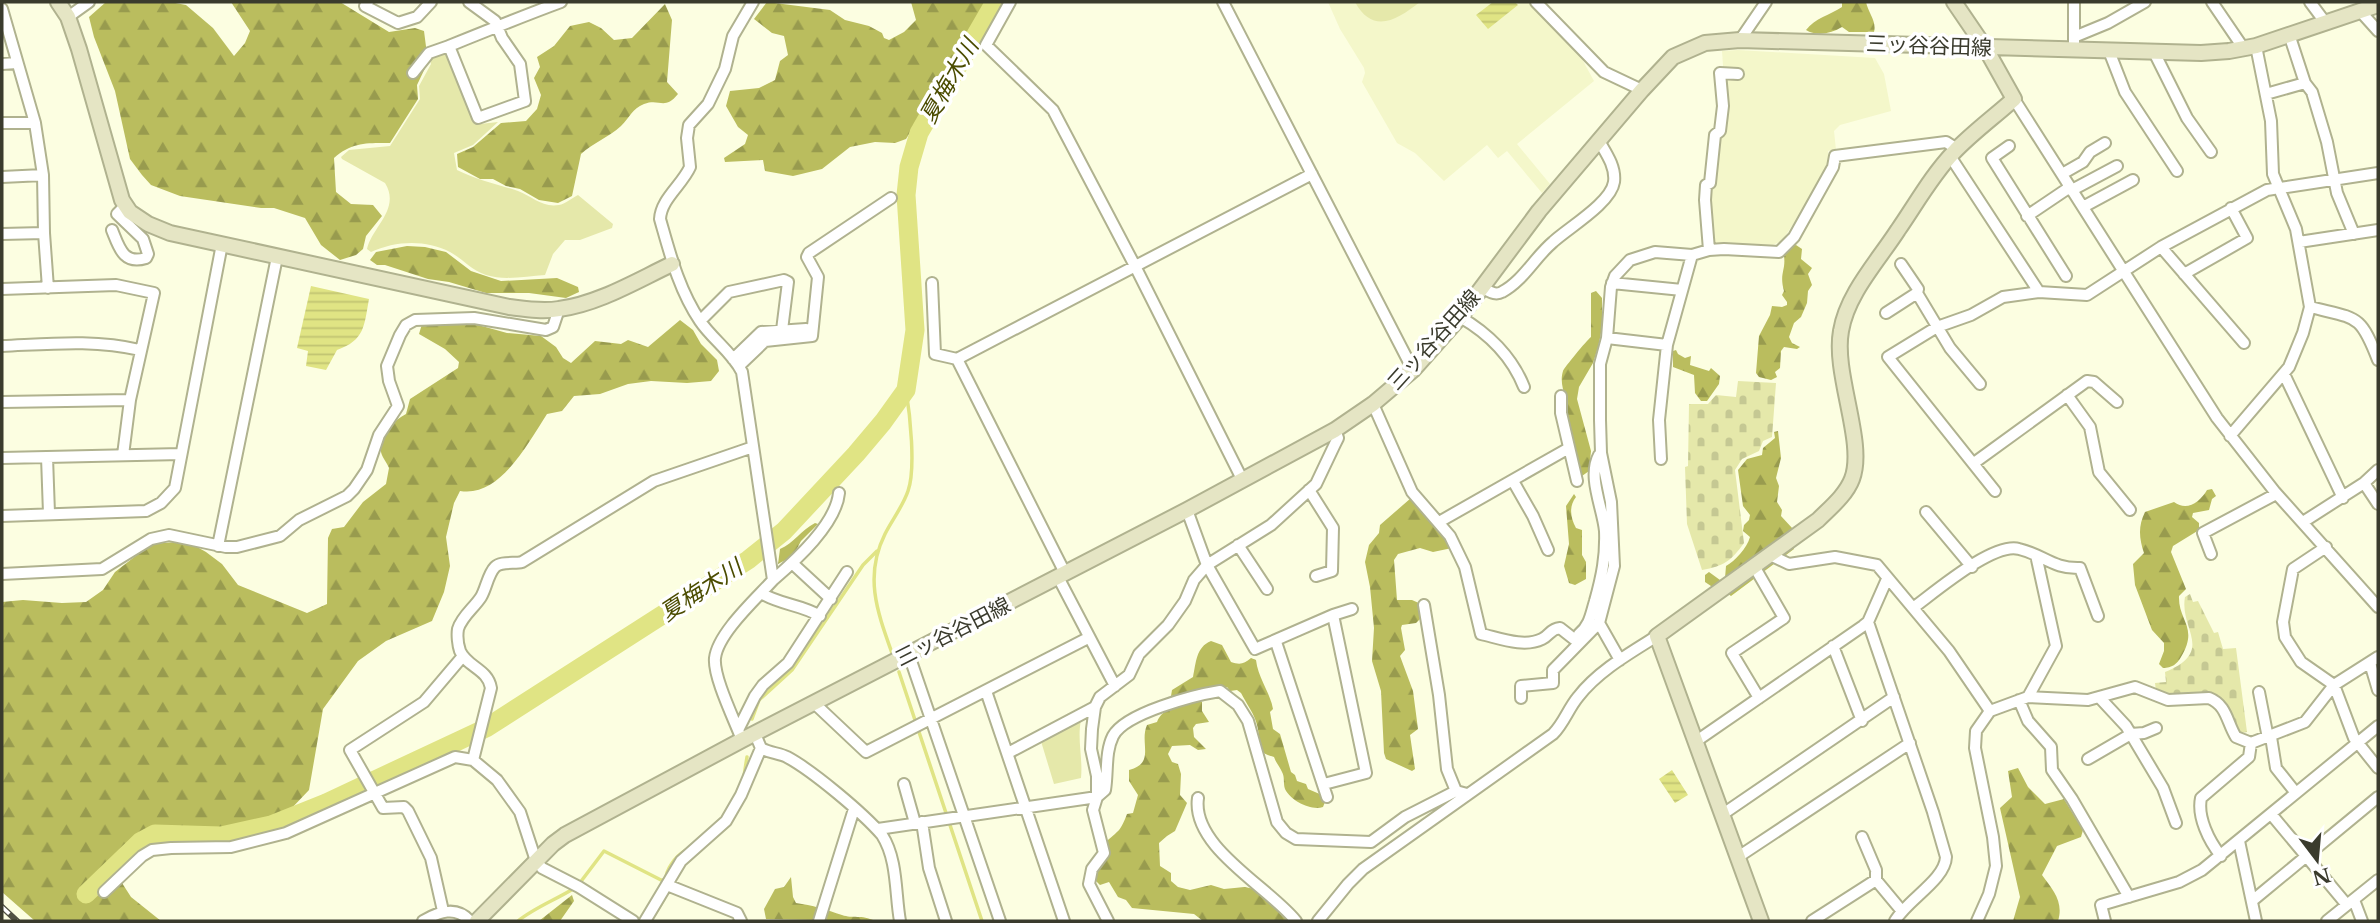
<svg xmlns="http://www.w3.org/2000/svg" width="2380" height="923" font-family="'Libre Baskerville','Noto Sans JP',serif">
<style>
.built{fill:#f4f7ca}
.grass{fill:#e5e8aa}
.forest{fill:url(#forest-firs)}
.cemetery{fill:url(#cemetery-stones)}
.water{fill:url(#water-rules)}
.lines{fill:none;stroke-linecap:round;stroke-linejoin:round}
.stream{stroke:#e0e484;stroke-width:3.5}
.river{stroke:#e0e484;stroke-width:19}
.street-casing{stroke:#b0b28f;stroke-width:14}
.secondary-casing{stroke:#b0b28f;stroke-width:18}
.street{stroke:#fff;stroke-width:10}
.secondary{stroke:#e5e5c4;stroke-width:14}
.rail-casing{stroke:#515243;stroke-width:6}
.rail{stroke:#fff;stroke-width:3.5;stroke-dasharray:10;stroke-linecap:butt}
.labels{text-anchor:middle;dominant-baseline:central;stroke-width:7;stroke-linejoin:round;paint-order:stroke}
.street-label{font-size:21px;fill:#3a3b2d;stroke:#fff}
.water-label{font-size:23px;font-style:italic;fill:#4b4c00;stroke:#fff}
</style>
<defs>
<pattern id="forest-firs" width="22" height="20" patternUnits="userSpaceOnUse" patternTransform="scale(1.75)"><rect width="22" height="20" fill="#babd5e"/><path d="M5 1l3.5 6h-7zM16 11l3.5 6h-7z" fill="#989b4e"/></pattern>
<pattern id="cemetery-stones" width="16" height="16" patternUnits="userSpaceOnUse" patternTransform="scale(1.75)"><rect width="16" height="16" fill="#e5e8aa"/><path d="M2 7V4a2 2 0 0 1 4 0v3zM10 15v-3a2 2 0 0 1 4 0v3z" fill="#c5c893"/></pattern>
<pattern id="water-rules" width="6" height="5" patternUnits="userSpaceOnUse" patternTransform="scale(1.75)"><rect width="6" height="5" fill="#e0e484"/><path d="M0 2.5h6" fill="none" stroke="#c1c472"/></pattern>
</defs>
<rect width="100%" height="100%" fill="#fcfee1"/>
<path class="built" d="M1328 2H1529L1582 59 1594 81 1517 144 1550 184 1542 193 1507 151 1498 158 1487 145 1444 181 1415 153 1397 143 1362 82 1365 73 1364 68 1340 29Z
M1738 50 1875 58 1884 74 1891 111 1840 125 1834 131 1836 150 1828 151 1830 168 1782 241 1768 247 1712 245 1709 187 1718 136H1723L1726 109 1722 51Z"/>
<path class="grass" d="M1355 2H1420C1397 20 1373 35 1355 2Z
M448 51 475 121 480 124 498 122 473 145 454 153 457 170C477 180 497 184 518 191 532 196 542 208 559 205 565 204 572 198 578 195L613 224 612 228 580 240H565L553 254 545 275C526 276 505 281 486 275 471 270 463 259 450 252 425 239 395 241 371 252L367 249C372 227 401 209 385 183L342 159 341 157 349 150 390 146 420 99 419 86 431 64 429 56Z
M1081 720C1077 739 1083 758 1081 778L1054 784 1040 738Z"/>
<path class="forest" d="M106 2H170L186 5 213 28 234 56 245 43 250 31 231 2H340L389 32 415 28 424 31 428 62 417 85 418 99 390 143C367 143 352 142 334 158L336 192 351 204 373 205 382 216 366 236 363 249 356 255 340 260 321 245 305 218 274 208H261L180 196 151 185 142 175 130 159 115 91 94 37 89 17Z
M767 2 830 10 845 20 869 26 882 33 884 38 889 40 904 32 916 20 911 2H989L943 81 906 139 895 143 875 142 850 147 822 169 793 176 765 171 763 160 725 162 724 158 745 144 748 135 738 127 726 106 730 91 759 88 775 80 780 61 788 55 784 36 772 33 754 19Z
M1842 2H1866C1868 12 1877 22 1874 32H1849L1842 27C1832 33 1817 37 1806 30 1815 18 1830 15 1842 7Z
M665 4 672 20 667 82 678 94C664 111 660 98 644 104 632 109 630 117 621 126 609 137 593 143 581 154L572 196 558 203 539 200 520 189 506 186 493 179H480L458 167 457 154 473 147 501 123 526 121 537 109 541 95 534 78 540 67 537 57 554 46 570 26 589 22 601 28 614 40 632 38Z
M1796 245 1802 249 1801 259 1812 268 1808 274 1812 285 1808 291 1807 303 1801 317 1794 323 1789 337 1792 343 1800 347 1797 349 1784 347 1781 351 1780 368 1775 372 1777 377 1771 380 1759 377 1756 373 1759 336 1770 315 1772 306 1782 307 1787 305V302L1782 295 1784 291C1779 273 1786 271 1784 256L1791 246Z
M407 246 425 247 446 252 471 271 501 281 557 278 578 287 579 292 566 298 529 293H486L449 282 428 279 385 265H377L370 260 376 252Z
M1596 291 1602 298V328L1598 348 1593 363 1579 387 1577 399 1591 451 1589 471 1582 476 1578 474C1573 449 1569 423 1565 398 1563 388 1560 381 1563 371 1564 368 1587 340 1591 337V293Z
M680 320 693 330 701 344 717 360 719 371 711 381 687 383 651 381 628 384 600 394 574 396 562 411 547 414C528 443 500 498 460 491L454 503 446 537 450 566 444 592 432 621 386 641 358 661 323 709 309 790 269 832 255 843 228 844 190 839 143 851 122 883 131 897 161 921H35L2 892V602L23 600 62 603 86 602 103 590 115 572 151 544 175 542 192 544 206 552 222 564 238 585 307 613 327 604 328 538 332 529 344 527 363 502 386 484 389 468C387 463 382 457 381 452 378 436 394 420 406 414L410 399 458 368 459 362 445 349 419 334 422 324 471 323 507 333 541 336 556 347 563 358 571 363 595 341 621 344 628 340 648 347Z
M1676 350 1678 354 1685 358 1691 356 1690 365 1709 371 1711 368 1720 376 1719 384 1707 401H1701L1695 393 1694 375 1673 367V351Z
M1778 431 1781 458 1776 478 1779 486 1777 502 1782 510 1781 516 1793 529 1791 533 1794 549 1731 596 1719 587 1714 588 1705 582V575L1709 572 1720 580 1725 578 1726 566C1735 561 1747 548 1750 537L1743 531 1744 525 1749 520 1750 515 1743 506 1738 470 1747 459 1762 455 1763 448 1775 438 1774 432Z
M2212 489 2216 496 2212 499 2209 510 2193 513 2192 517 2199 523V530L2173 546 2171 552 2186 589 2179 596C2178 621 2199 627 2181 657 2177 664 2172 668 2163 668L2159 664 2164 651V643L2152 630 2135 585 2133 564 2144 553C2139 538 2138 526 2145 512L2174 502C2187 512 2200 502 2207 490Z
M1574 494 1576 497C1569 506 1570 517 1576 528L1582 530V555L1586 562V579L1575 585 1569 583 1564 566 1569 544 1566 506Z
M1411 498 1441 528 1452 548 1433 552 1420 548 1398 554 1394 560 1397 600H1412L1421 604 1423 616 1416 623 1402 625 1401 628 1405 650 1400 656 1413 691 1418 729 1410 735 1415 769 1412 771 1386 759 1384 753 1381 691 1372 661 1374 628 1370 587 1365 562 1369 545 1379 533 1380 525Z
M815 523 818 524 801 541 793 556 778 564 780 549C794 543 801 530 815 523Z
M1211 641 1222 645 1231 662C1240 665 1244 664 1251 658L1256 660C1258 678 1270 692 1273 709L1270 712 1273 729 1280 734 1291 772 1295 775 1297 781 1306 784 1308 789 1322 795 1325 802 1323 807C1311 811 1291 801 1285 789 1283 783 1285 777 1282 772 1280 767 1276 763 1274 757 1251 751 1262 742 1257 725 1255 715 1246 703 1241 693L1237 690 1230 691 1227 687 1171 696 1172 690 1193 677C1196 663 1196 647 1211 641Z
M1195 701 1202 702V711L1209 722 1196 724 1193 728 1194 737 1206 749 1198 750 1190 745 1172 746 1168 754 1172 762 1178 764 1181 774 1180 795 1187 803 1175 831 1167 836 1159 843 1160 866 1171 873V881L1178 887 1190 890 1211 885 1224 889 1245 887 1254 889 1291 921H1203L1194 914 1132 908 1126 900 1118 897 1109 882 1100 885 1095 880C1097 868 1098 850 1107 841 1119 830 1120 832 1127 814L1133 813 1138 795 1129 781V770C1156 763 1139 743 1147 725L1157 722C1163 707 1180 705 1195 701Z
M2018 768 2028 787 2045 804 2064 799 2083 830 2081 837 2057 846 2042 875C2053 890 2064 902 2058 921H2013L2020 897 2000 808 2012 797 2008 771Z
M791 877 793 897 796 903C812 905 827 910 842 915 853 919 861 914 875 921L766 919 764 909 775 889 784 887Z
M572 895 574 901 560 921H539Z"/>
<path class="cemetery" d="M1738 381 1776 383 1772 437 1763 441 1759 451 1742 459 1735 470 1744 543C1731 561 1724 566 1702 570L1687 524 1685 467 1688 466 1689 404H1708L1716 395 1736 397Z
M2190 594 2193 602 2198 601 2214 633 2218 632 2223 649 2236 648 2247 732 2241 733 2238 730 2226 704 2218 695H2170L2156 691 2155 683 2166 682 2165 672C2216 651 2179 629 2185 597Z"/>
<path class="water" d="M1493 2H1515L1518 5 1488 29 1476 15Z
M311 286 369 299C364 326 365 340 337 350L326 370 306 366 308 351 297 348Z
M1672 770 1688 795 1675 803 1659 779Z"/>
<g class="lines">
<path class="stream" d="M892 653C877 611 864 576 885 534 892 520 903 506 908 491 916 469 910 414 906 390
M899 672 982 921
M752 719 759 700 792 670 863 565 877 551
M744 776 747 757
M666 883C664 870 676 856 686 850
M579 884 604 851 661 880H664
M655 914 664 899
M518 921C534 908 555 900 573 889"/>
<path class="river" d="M86 894 140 842 155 834 221 836 271 825 326 803 486 728 748 560 784 531 856 454 883 422 906 390 915 330 906 195 909 167 919 133 995 2"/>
<g class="street-casing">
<path id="street" d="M368 2 365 6 398 23 417 17 431 2
M469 2 495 21 502 38 520 64 525 101 478 118 449 46C486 31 523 16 561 2
M1010 2 986 45 1053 110 1135 266 1243 481
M1223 2 1413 370
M1536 2 1604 72 1642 90
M2212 2 2244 49
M2310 2 2325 22
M2 9 35 123 43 175 44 233 48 288
M2360 11 2378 31
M68 17 89 2
M2289 34 2305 83 2312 92 2327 142 2337 193 2354 234
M2074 37 2108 23 2145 2
M1740 40 1766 2
M2074 43V2
M2109 51 2125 92 2177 171
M2154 52 2187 118 2211 152
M2 64 17 63
M413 73 429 53 449 46
M2266 94 2305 83
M2014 99 2217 418 2275 492 2378 607
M2 123H35
M2009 146 1992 158 2066 276
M1950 156 2039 292
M2062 174 2083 162 2090 152 2105 143
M2 177 43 175
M2072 190 2117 166
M2083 207 2133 180
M2027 216 2070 187
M112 230C119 247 123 265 146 258L148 254 143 239 117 214 126 205
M2 234 44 233
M2299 242 2378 230
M2161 247 2244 343
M1709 250 1705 200 1706 185 1710 183 1715 135 1720 131 1723 106 1720 73 1738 74
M1901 264 1918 289 1917 293 1950 348 1980 384
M2184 274 2247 238 2231 208
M932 283 935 354 957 359 1065 573
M1612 283 1682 290
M1482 288C1489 291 1495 296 1502 292 1523 281 1535 257 1553 242 1568 228 1611 203 1614 182 1616 167 1606 153 1599 141
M2 289 116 285 154 293 130 400 123 455
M2310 307C2357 319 2360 313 2378 360
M1886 313 1917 293
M1460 317C1488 333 1512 357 1524 387
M700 321 729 292 784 280 788 282 782 330
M1607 338 1667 345
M2 346C49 344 94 339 140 350
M733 359 761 332 806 329
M957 359 1312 174
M739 366 765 341 812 336 818 277 807 257 809 253 891 198
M2284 374 2343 498
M2067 395 2090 427 2099 472 2130 510
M1561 396V413L1577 481
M2 402 130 400
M1373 404 1412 492 1450 536 1465 567 1481 634C1499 638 1524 648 1542 639 1550 635 1550 629 1560 628L1574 639
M2230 436 2289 367 2303 333 2310 307 2296 229 2273 174 2271 121 2256 46
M47 457 49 513
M2 458 181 454
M1661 459 1659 420 1667 345 1692 255
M1974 463 2087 381 2094 382 2117 402
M1513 481 1533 516 1548 550
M2364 483 2378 504
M1309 490 1333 528 1332 571 1316 576
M1995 491 1888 357 1937 327 1971 315 2003 297 2039 292 2087 295 2161 247 2267 190 2378 173
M1187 510 1207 565 1255 649 1333 615 1366 773 1324 784
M1926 512 1972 567
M2 516 146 511 161 503 175 488 222 244
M1439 522 1569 448
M2303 522 2364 483 2378 470
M1238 545 1267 589
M218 546 277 257
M2326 547 2293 569 2283 622 2285 637 2301 662 2334 685 2354 738 2378 768
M2211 554 2203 533 2276 494
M1770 555 1789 564 1835 557 1877 565 1949 651 1990 711
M792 563 831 599
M1754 566 1784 618 1732 653 1759 698
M2 574 102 569 151 539 169 535 226 547H237L280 536 299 520 347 496 354 489 367 470 379 435 398 406 389 381 387 366 400 335 406 325 415 320 474 318 546 330 553 327 559 309
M1058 577 1115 686
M773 580C796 560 836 524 839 493
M761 593C780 605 800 604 820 616
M1424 605 1439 695 1447 769 1456 791
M1913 608C1935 592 1993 542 2019 549 2044 555 2053 569 2080 568L2098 616
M1333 615 1352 609
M1868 622 1933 812 1946 857C1945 880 1907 900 1895 921
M1599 623 1620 660
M1579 634C1590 625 1591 614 1595 601 1602 576 1606 556 1605 531 1603 508 1587 477 1599 455
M1276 642 1327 797
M1833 646 1862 721
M909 655 1000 921
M2370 663 2378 690
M986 691 1064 921
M2259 692 2268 738
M2028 697 2056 646 2036 555
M2099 697 2126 726 2163 788 2176 823
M1521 698V686L1553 683V670L1599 623 1614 566 1611 502 1601 453 1600 420V364L1607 338 1611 287 1615 276 1630 260 1655 252 1692 255 1709 250 1724 249 1779 252 1794 237 1833 167 1835 156 1946 142 1957 149
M2019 700 2028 721 2051 747 2052 770 2072 799 2129 897
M814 703 866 752 1088 638
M738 730 755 696 763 685 788 663 847 572
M755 734 761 748C769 753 779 753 787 757 813 771 863 813 882 835 898 860 895 894 900 921
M2271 737 2276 768 2296 793
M742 740C735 721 713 677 715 658 718 633 756 599 773 580L742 372C732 352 712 339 700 321 679 290 670 254 660 219 661 199 682 185 690 167L687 138 689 125 708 104 725 69 733 36 753 2
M1695 742 1863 626 1868 622 1887 579
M1008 753 1095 707
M2088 759 2131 734 2144 733 2156 728
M473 760 491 688C488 669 467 667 460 651 458 645 457 635 458 629 462 616 474 608 481 597 486 589 488 574 495 567 501 561 515 564 522 562L654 481 753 447
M904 784 915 823
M1198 798C1191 847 1269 887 1296 921
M1723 814 1894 697
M2271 814 2347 905
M922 822 929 868 946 921
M878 829 1097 797 1105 790C1108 772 1105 752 1113 736 1125 713 1195 695 1220 691L1238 705 1248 721 1277 822 1286 833 1296 839 1371 842 1405 817 1456 791 1467 794
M1862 837 1876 870V880
M2239 841 2256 921
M2221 856C2209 841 2197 817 2201 798L2249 757 2251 743
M1738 857 1910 743
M667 885 737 913 741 921
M104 892 142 856 152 850 171 848 231 847 286 833 455 757 473 760 497 780 520 812 536 861 542 868 579 887 633 921
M2354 900 2362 921
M2252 901 2378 797
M443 911 431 858 408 811 404 807 383 808 350 750 424 702 463 656
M423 921C438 912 456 905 470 921
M645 921 681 861 726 821 741 795 761 748
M819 921 854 809
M1108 921 1089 884 1092 869 1104 853 1093 810 1097 797V776L1091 749 1092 729 1095 707 1100 697 1129 675 1139 654 1168 625 1185 601 1194 580 1207 565 1271 525 1316 484 1335 444 1338 438 1335 430
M1318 921 1348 884 1363 869 1553 734C1564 723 1568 709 1578 697 1598 671 1630 653 1657 636
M1812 921 1876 880 1901 910
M1977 921 1989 894 1996 866 1993 837 1975 748 1976 731 1990 711 2028 697 2088 700 2135 687 2168 700 2209 698C2227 705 2227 723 2236 737L2251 743 2305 722 2334 685 2378 657
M2105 921 2101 905 2179 882 2202 870 2378 726
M2327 921 2378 880"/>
</g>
<g class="secondary-casing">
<path id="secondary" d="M58 2 68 17 79 49 122 200 130 212 148 224 170 233 509 307C525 309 542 312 559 309 598 304 636 281 672 264
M477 921 553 844 565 835 742 740 1187 510 1335 430 1373 404 1413 370 1460 317 1539 211 1642 90 1673 57 1705 43 1740 40 2201 53 2229 51 2256 46 2378 5
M1761 921 1657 636 1818 520C1830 508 1846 495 1852 479 1866 443 1833 374 1841 331 1847 294 1878 261 1898 230 1916 204 1932 175 1954 152 1972 133 1994 117 2014 99L1986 49 1954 2"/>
</g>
<use href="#street" class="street"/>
<use href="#secondary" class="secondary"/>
<g class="rail-casing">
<path id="rail" d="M2 907 17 921"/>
</g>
<use href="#rail" class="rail"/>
</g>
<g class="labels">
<g class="street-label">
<text transform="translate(1929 46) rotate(2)">三ッ谷谷田線</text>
<text transform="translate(1434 340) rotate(-48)">三ッ谷谷田線</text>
<text transform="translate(953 632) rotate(-27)">三ッ谷谷田線</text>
</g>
<g class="water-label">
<text transform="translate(949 81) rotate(-60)">夏梅木川</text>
<text transform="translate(701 590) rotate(-33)">夏梅木川</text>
</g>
</g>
<rect width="2380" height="923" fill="none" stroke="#3a3b2d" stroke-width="7"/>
<g transform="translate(2317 860) rotate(164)" stroke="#ffffff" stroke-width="5" paint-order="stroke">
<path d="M0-5L12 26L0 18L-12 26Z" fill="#3a3b2d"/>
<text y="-10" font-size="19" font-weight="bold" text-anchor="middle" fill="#3a3b2d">N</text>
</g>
</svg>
